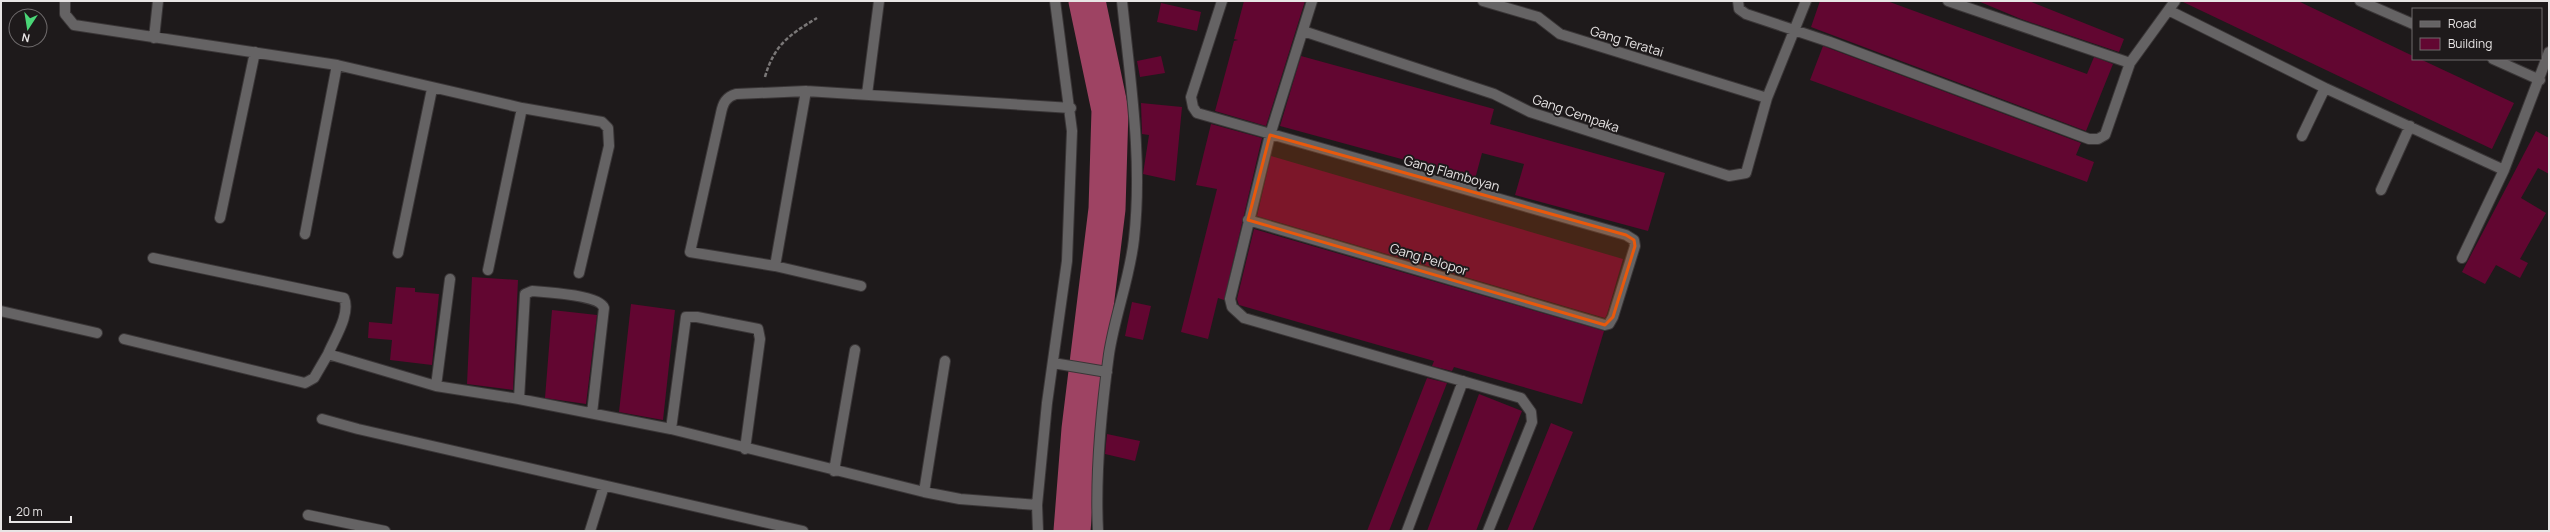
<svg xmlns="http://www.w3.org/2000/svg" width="2550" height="532" font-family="Manrope,sans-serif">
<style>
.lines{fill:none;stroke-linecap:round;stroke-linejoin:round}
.river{stroke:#9e4363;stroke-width:37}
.building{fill:#620631}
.street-casing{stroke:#3a3637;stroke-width:12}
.path{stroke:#7a7777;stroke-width:2.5;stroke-dasharray:4 2;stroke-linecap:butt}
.street{stroke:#656364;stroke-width:10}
.marked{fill:#e8590c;fill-opacity:0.2;stroke:#e8590c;stroke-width:3;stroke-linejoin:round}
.labels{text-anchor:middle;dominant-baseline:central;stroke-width:4;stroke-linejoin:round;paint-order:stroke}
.street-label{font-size:13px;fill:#e8e5e5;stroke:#1e1a1b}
</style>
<rect width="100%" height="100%" fill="#1e1a1b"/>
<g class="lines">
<path class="river" d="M1072 531 1080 429 1107 209 1110 110 1087 1"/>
</g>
<path class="building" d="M1244 1H1305L1266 126 1215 111 1234 41 1238 40 1234 39Z
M1820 1H1887L2087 74 2094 57 2113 64 2086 131 1811 27Z
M1978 1H2029L2124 39 2119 52 2021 19Z
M2181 1H2298L2413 56V59H2420L2514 103 2492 149Z
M1161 3 1201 12 1197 31 1157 22Z
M1823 46 2081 143 2076 155 2094 162 2087 182 1810 80Z
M1161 56 1165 73 1140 77 1137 61Z
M1301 56 1494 109 1490 124 1665 173 1648 231 1515 195 1524 164 1482 153 1475 179 1280 126Z
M1141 103 1182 107 1175 181 1143 174 1149 135 1142 134Z
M1211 124 1262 138 1224 300 1218 298 1208 339 1181 332 1217 189 1196 185Z
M2536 131 2549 138V174L2538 168 2521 198 2546 213 2520 259 2528 263 2520 278 2496 265 2485 284 2462 272Z
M1271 156 1623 259 1607 314 1605 318 1257 216Z
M1254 229 1604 331 1582 404 1454 367 1452 371 1432 366 1434 361 1239 305 1237 299Z
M472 277 518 280 513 390 467 384Z
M396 287 415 288V292L439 294 432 365 390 360 392 340 368 338 369 322 392 324Z
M1132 302 1151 306 1143 340 1125 336Z
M631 304 675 310 663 420 619 412Z
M552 310 597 315 586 404 545 398Z
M1427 378 1447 383 1389 531H1367Z
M1479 394 1522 411 1508 447 1476 531H1427Z
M1551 423 1573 432 1532 531H1507Z
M1107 434 1140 441 1135 461 1105 454Z"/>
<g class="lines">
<g class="street-casing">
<path id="street" d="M65 1V14L74 25 337 65 522 108 602 122 608 128 609 146 579 273
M1222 1 1191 97 1193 107 1197 113 1626 235 1634 240 1635 246 1613 317 1609 324 1605 325 1248 220
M1312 1 1270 135 1230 299 1232 307 1244 318 1521 398 1531 412 1532 422 1488 531
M1483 1 1538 17 1560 34 1767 98
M1738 1 1739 9 1746 14 1830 42 2089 139H2098L2105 135 2130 63 2175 1
M1948 1 2130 63
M2360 1 2413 24
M2170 11 2325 88 2504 170
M1303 31 1494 94 1530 112 1729 176 1746 173 1767 98 1806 1
M154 38 158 1
M2493 59 2540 80
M867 94 879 1
M2302 136 2325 88
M2381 190 2410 126
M220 218 255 52
M305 234 337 65
M398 253 432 89
M153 258 344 298C351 314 334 339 328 354
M2462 258 2504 170 2549 52
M775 266 806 91
M488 270 522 108
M861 286 775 266 690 252 721 113C723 103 726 97 736 94L806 91 1071 108
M1 311 97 333
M124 339 305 383 314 378 328 354 436 386 519 399 671 429 924 492 960 499 1037 505
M1053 363 1107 372
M436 386 450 279
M519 399 525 294 532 291C545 292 600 295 604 308L592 413
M322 419 358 429 803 531
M671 429 686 317H697L758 329 760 339 745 449
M834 471 855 350
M924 492 945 361
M308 515 385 531
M590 531 604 486
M1038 531 1037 505 1047 403 1067 261 1072 131 1055 1
M1098 531C1095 472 1101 412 1109 354 1115 315 1130 277 1134 239 1143 159 1130 80 1122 1
M1407 531 1463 381"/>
</g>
<path class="path" d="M765 77C774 45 789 35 817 18"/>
<use href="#street" class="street"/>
</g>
<path class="marked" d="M1270 135 1626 235 1634 240 1635 246 1613 317 1605 325 1248 220Z"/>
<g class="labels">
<g class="street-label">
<text transform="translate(1627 41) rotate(17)">Gang Teratai</text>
<text transform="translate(1576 113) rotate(19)">Gang Cempaka</text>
<text transform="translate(1452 173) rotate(16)">Gang Flamboyan</text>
<text transform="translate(1429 259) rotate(17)">Gang Pelopor</text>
</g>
</g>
<rect width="2550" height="532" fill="none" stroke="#e8e5e5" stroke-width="4"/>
<rect x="2412" y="8" width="130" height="52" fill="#1e1a1b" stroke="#6f6b6c"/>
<rect x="2420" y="21" width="20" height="6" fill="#656364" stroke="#6f6b6c"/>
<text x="2448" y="28" font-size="12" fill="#e8e5e5">Road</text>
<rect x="2420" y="38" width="20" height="12" fill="#620631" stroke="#6f6b6c"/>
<text x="2448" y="48" font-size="12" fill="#e8e5e5">Building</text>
<g transform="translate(28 28) rotate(192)"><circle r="19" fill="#1e1a1b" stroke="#6f6b6c"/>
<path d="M0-3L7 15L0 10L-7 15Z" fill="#4ad677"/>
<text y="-6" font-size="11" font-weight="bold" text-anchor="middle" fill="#e8e5e5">N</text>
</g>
<path d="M10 516v6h61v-6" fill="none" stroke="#e8e5e5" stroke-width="2"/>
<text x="16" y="516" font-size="12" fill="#e8e5e5" stroke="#1e1a1b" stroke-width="3" paint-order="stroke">20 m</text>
</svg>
